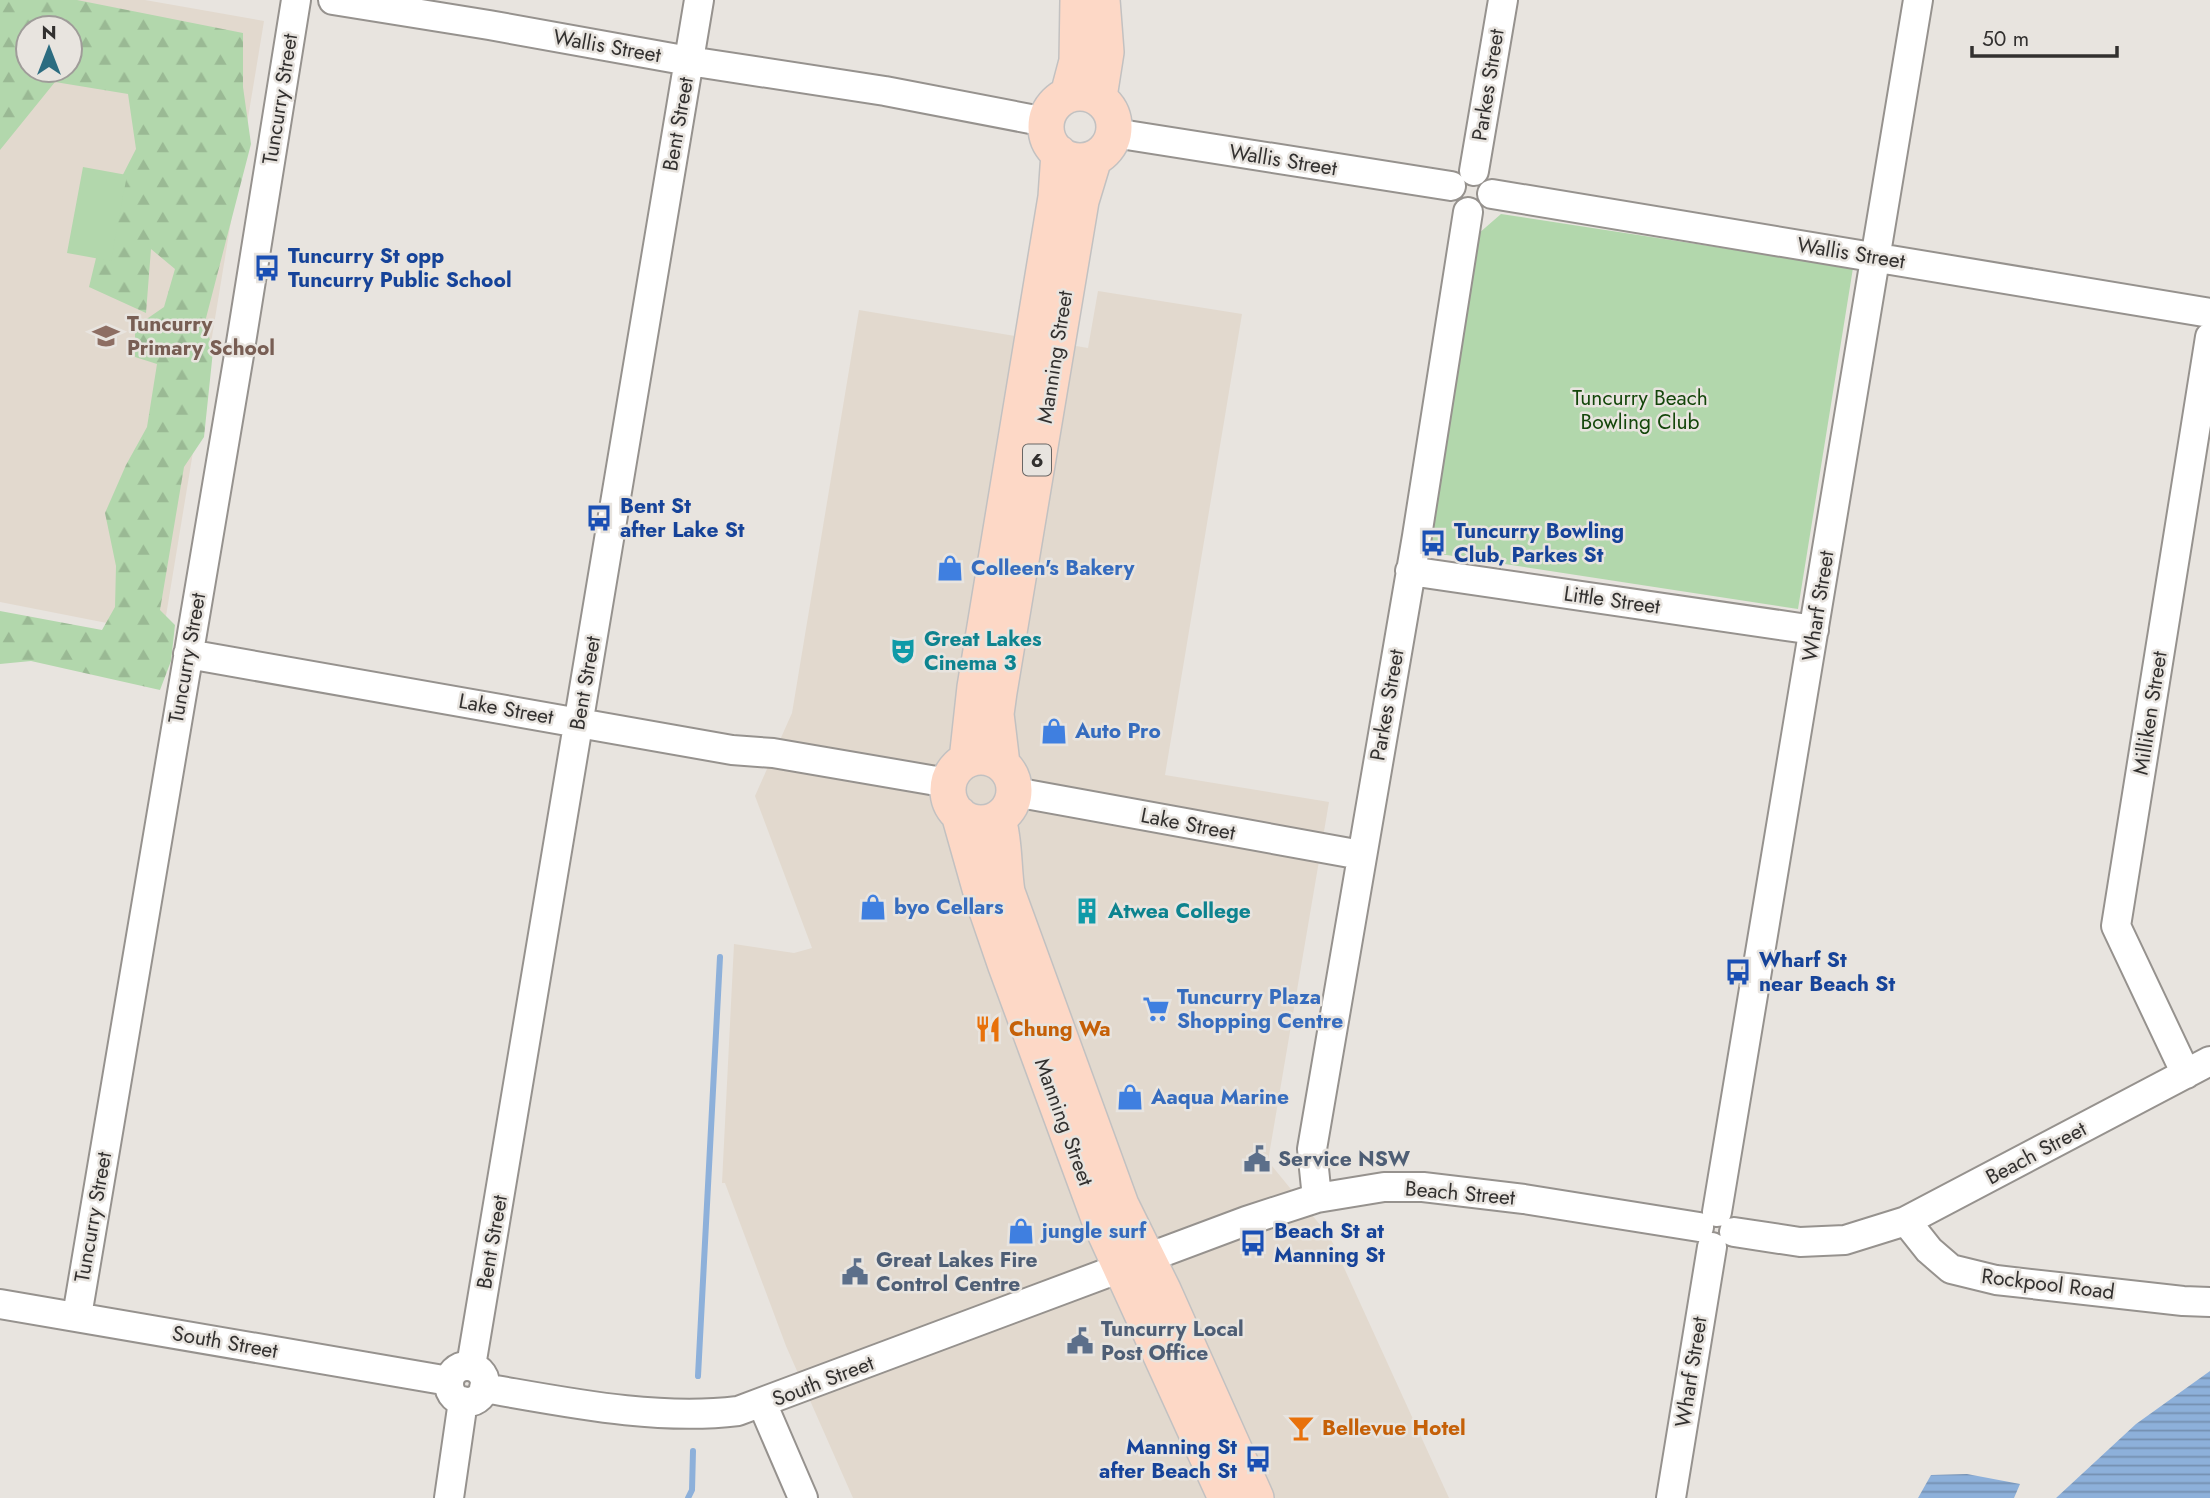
<svg xmlns="http://www.w3.org/2000/svg" width="2210" height="1498" font-family="Jost,sans-serif">
<style>
.built{fill:#e2d9ce;fill-rule:evenodd}
.forest{fill:url(#forest-firs);fill-rule:evenodd}
.green{fill:#b2d7ac}
.water{fill:url(#water-rules)}
.lines{fill:none;stroke-linecap:round;stroke-linejoin:round}
.stream{stroke:#8db0da;stroke-width:6}
.minor-casing{stroke:#96928e;stroke-width:32}
.major-casing{stroke:#c2c1c1;stroke-width:38}
.minor{stroke:#fff;stroke-width:28}
.major{stroke:#fdd8c6;stroke-width:35}
.labels{text-anchor:middle;dominant-baseline:central;stroke-width:5;stroke-linejoin:round;paint-order:stroke}
.shield{fill:#e8e4df;stroke:#696664;stroke-width:2}
.shield-label{font-size:19px;font-weight:bold;fill:#32302f}
.street-label{font-size:21px;fill:#32302f;stroke:#e8e4df}
.transit-label{font-size:21px;font-weight:bold;fill:#164399;stroke:#e8e4df;text-anchor:start}
.education-label{font-size:21px;font-weight:bold;fill:#785e54;stroke:#e8e4df;text-anchor:start}
.park-label{font-size:21px;fill:#13460a;stroke:#e8e4df}
.shop-label{font-size:21px;font-weight:bold;fill:#366cbe;stroke:#e8e4df;text-anchor:start}
.culture-label{font-size:21px;font-weight:bold;fill:#0d838f;stroke:#e8e4df;text-anchor:start}
.food-label{font-size:21px;font-weight:bold;fill:#c56008;stroke:#e8e4df;text-anchor:start}
.service-label{font-size:21px;font-weight:bold;fill:#4e5e75;stroke:#e8e4df;text-anchor:start}
</style>
<defs>
<pattern id="forest-firs" width="22" height="20" patternUnits="userSpaceOnUse" patternTransform="scale(1.75)"><rect width="22" height="20" fill="#b2d7ac"/><path d="M5 1l3.5 6h-7zM16 11l3.5 6h-7z" fill="#9ab994"/></pattern>
<pattern id="water-rules" width="6" height="5" patternUnits="userSpaceOnUse" patternTransform="scale(1.75)"><rect width="6" height="5" fill="#8db0da"/><path d="M0 2.5h6" fill="none" stroke="#7490b1"/></pattern>
</defs>
<rect width="100%" height="100%" fill="#e8e4df"/>
<path class="built" d="M0 0H145L264 21 163 634 0 602ZM28 28H70V70H28Z
M1098 291 1242 314 1165 775 1329 802 1268 1161 1330 1237 1449 1498H853L786 1346 725 1183H722L734 944 794 953 812 948 755 796 792 713 859 310 1088 348Z"/>
<path class="forest" d="M0 0H77L243 33V87L251 144 205 322 213 351 204 437 184 467 160 610 175 625 171 661 160 690 31 661 0 664V611L102 630 115 607 116 566 105 513 126 465 147 427 157 364 135 357V327L164 307 175 269 151 249 146 313 89 287 110 200 136 149 128 94 55 82 0 150ZM28 28H70V70H28Z"/>
<path class="green" d="M83 167 127 175 111 261 67 253Z
M1501 214 1853 268 1798 609 1427 552 1478 234Z"/>
<path class="water" d="M2210 1371V1498H2056L2136 1424Z
M1967 1474 2020 1484 2014 1498H1918L1931 1475Z"/>
<g class="lines">
<path class="stream" d="M698 1376 720 957
M688 1498 692 1490 693 1451"/>
<g class="minor-casing">
<path id="minor" d="M333 0 489 25 689 61 885 91 1046 122
M1114 133 1451 186
M1474 171 1503 0
M1492 194 2210 313
M1410 571 1814 630
M188 654 732 750 773 753 948 783
M1015 792 1361 855
M2186 1074 2116 926 2210 337
M1317 1198 1312 1149 1417 536 1468 212
M1717 1212 1918 0
M1906 1221 1929 1250 1951 1269 1996 1280 2183 1301 2210 1302
M1734 1232 1800 1242 1845 1240 1906 1221 2210 1061
M0 1304 449 1381
M77 1316 239 355 296 0
M471 1366 699 0
M449 1384a18 18 0 1 1 36 0a18 18 0 1 1-36 0Z
M484 1388C566 1402 655 1421 738 1411L1246 1221 1317 1198 1384 1187H1423L1524 1199 1699 1227
M762 1403 803 1498
M449 1498 463 1401
M1671 1498 1712 1247"/>
</g>
<g class="major-casing">
<path id="major" d="M1046 127a34 34 0 1 1 68 0a34 34 0 1 1-68 0Z
M1068 95 1077 61 1078 0
M1099 97 1106 52 1102 0
M948 790a33 33 0 1 1 66 0a33 33 0 1 1-66 0Z
M967 760 975 687 1056 197 1059 153
M1002 764 996 714 999 692 1081 201 1094 158
M959 814 983 899 1006 966 1101 1224 1226 1498
M998 819C1005 842 1003 867 1007 892L1121 1205 1163 1290 1256 1498"/>
</g>
<use href="#minor" class="minor"/>
<use href="#major" class="major"/>
</g>
<defs>
<g id="bus-bare" transform="scale(2.1)"><path d="M-5-6H5V4H4V6H2V4H-2V6H-4V4H-5ZM-3.5-4V0h7V-4ZM-3.5 1.2v1.5H-2V1.2ZM2 1.2v1.5H3.5V1.2Z" fill="#1a4fb4" stroke="#e8e4df" stroke-width="2.5" paint-order="stroke"/></g>
<g id="school-bare" transform="scale(2.1)"><path d="M0-5L7-2L0 1L-7-2ZM-4 1L0 2.5L4 1V4Q0 6-4 4Z" fill="#8d6e63" stroke="#e8e4df" stroke-width="2.5" paint-order="stroke"/></g>
<g id="shop-bare" transform="scale(2.1)"><path d="M-5-2.5h2.3a2.7 3.5 0 0 1 5.4 0H5L5.5 6h-11ZM-1.5-2.5h3a1.5 2.3 0 0 0-3 0Z" fill="#3f7fe0" stroke="#e8e4df" stroke-width="2.5" paint-order="stroke"/></g>
<g id="theatre-bare" transform="scale(2.1)"><path d="M-5-5.5Q0-4 5-5.5V0Q5 5 0 6Q-5 5-5 0ZM-3.3-2.5H-1v1.5H-3.3ZM1-2.5H3.3v1.5H1ZM-2.8 1Q0 5.5 2.8 1Z" fill="#0f9aa8" stroke="#e8e4df" stroke-width="2.5" paint-order="stroke"/></g>
<g id="building-bare" transform="scale(2.1)"><path d="M-4-6H4V6H1V3H-1V6H-4ZM-2.5-4.3h1.7v1.8h-1.7ZM.8-4.3h1.7v1.8H.8ZM-2.5-1h1.7V.8h-1.7ZM.8-1h1.7V.8H.8Z" fill="#0f9aa8" stroke="#e8e4df" stroke-width="2.5" paint-order="stroke"/></g>
<g id="supermarket-bare" transform="scale(2.1)"><path d="M-6-5.5h2.5l.6 2H6L4.5 2H-2.5L-4.4-4H-6ZM-1.5 3.2a1.3 1.3 0 1 0 .1 0ZM3 3.2a1.3 1.3 0 1 0 .1 0Z" fill="#3f7fe0" stroke="#e8e4df" stroke-width="2.5" paint-order="stroke"/></g>
<g id="restaurant-bare" transform="scale(2.1)"><path d="M-5-6h1v4h1v-4h1v4h1v-4h1v5L-1.5 .5V6h-2V.5L-5-1ZM5-6V6H3V1.5H1.5Q1.5-4 5-6Z" fill="#e8710a" stroke="#e8e4df" stroke-width="2.5" paint-order="stroke"/></g>
<g id="civic-bare" transform="scale(2.1)"><path d="M-.6-6.5H3V-4.5H.6V-3L4-1V1h2V6H-6V1h2V-1L-.6-3ZM-1.2 2.5V6h2.4V2.5Z" fill="#5c6f8a" stroke="#e8e4df" stroke-width="2.5" paint-order="stroke"/></g>
<g id="bar-bare" transform="scale(2.1)"><path d="M-6-5H6L.8 .8V4.5H3.5V6h-7V4.5H-.8V.8Z" fill="#e8710a" stroke="#e8e4df" stroke-width="2.5" paint-order="stroke"/></g>
</defs>
<g fill-rule="evenodd">
<use href="#bus-bare" x="267" y="268"/>
<use href="#school-bare" x="106" y="336"/>
<use href="#bus-bare" x="599" y="518"/>
<use href="#bus-bare" x="1433" y="543"/>
<use href="#shop-bare" x="950" y="568"/>
<use href="#theatre-bare" x="903" y="651"/>
<use href="#shop-bare" x="1054" y="731"/>
<use href="#shop-bare" x="873" y="907"/>
<use href="#building-bare" x="1087" y="911"/>
<use href="#bus-bare" x="1738" y="972"/>
<use href="#supermarket-bare" x="1156" y="1009"/>
<use href="#restaurant-bare" x="988" y="1029"/>
<use href="#shop-bare" x="1130" y="1097"/>
<use href="#civic-bare" x="1257" y="1159"/>
<use href="#shop-bare" x="1021" y="1231"/>
<use href="#bus-bare" x="1253" y="1243"/>
<use href="#civic-bare" x="855" y="1272"/>
<use href="#civic-bare" x="1080" y="1341"/>
<use href="#bar-bare" x="1301" y="1428"/>
<use href="#bus-bare" x="1258" y="1459"/>
</g>
<g class="labels">
<rect class="shield" x="1023" y="444.5" width="28" height="31" rx="5"/>
<g class="shield-label">
<text x="1037" y="460">6</text>
</g>
<g class="street-label">
<text transform="translate(607 46) rotate(10)">Wallis Street</text>
<text transform="translate(1488 85) rotate(-81)">Parkes Street</text>
<text transform="translate(280 99) rotate(-81)">Tuncurry Street</text>
<text transform="translate(678 124) rotate(-80)">Bent Street</text>
<text transform="translate(1283 160) rotate(9)">Wallis Street</text>
<text transform="translate(1851 253) rotate(9)">Wallis Street</text>
<text transform="translate(1055 357) rotate(-81)">Manning Street</text>
<text transform="translate(1612 600) rotate(8)">Little Street</text>
<text transform="translate(1818 606) rotate(-81)">Wharf Street</text>
<text transform="translate(187 658) rotate(-80)">Tuncurry Street</text>
<text transform="translate(585 683) rotate(-80)">Bent Street</text>
<text transform="translate(1387 705) rotate(-80)">Parkes Street</text>
<text transform="translate(506 709) rotate(10)">Lake Street</text>
<text transform="translate(2150 713) rotate(-81)">Milliken Street</text>
<text transform="translate(1188 824) rotate(11)">Lake Street</text>
<text transform="translate(1064 1122) rotate(70)">Manning Street</text>
<text transform="translate(2036 1153) rotate(-28)">Beach Street</text>
<text transform="translate(1460 1193) rotate(5)">Beach Street</text>
<text transform="translate(93 1217) rotate(-80)">Tuncurry Street</text>
<text transform="translate(492 1242) rotate(-80)">Bent Street</text>
<text transform="translate(2048 1284) rotate(7)">Rockpool Road</text>
<text transform="translate(225 1342) rotate(10)">South Street</text>
<text transform="translate(1691 1372) rotate(-81)">Wharf Street</text>
<text transform="translate(823 1381) rotate(-21)">South Street</text>
</g>
<g class="transit-label">
<text x="288" y="256">Tuncurry St opp<tspan x="288" dy="24">Tuncurry Public School</tspan></text>
<text x="620" y="506">Bent St<tspan x="620" dy="24">after Lake St</tspan></text>
<text x="1454" y="531">Tuncurry Bowling<tspan x="1454" dy="24">Club, Parkes St</tspan></text>
<text x="1759" y="960">Wharf St<tspan x="1759" dy="24">near Beach St</tspan></text>
<text x="1274" y="1231">Beach St at<tspan x="1274" dy="24">Manning St</tspan></text>
<text x="1237" y="1447" text-anchor="end">Manning St<tspan x="1237" dy="24">after Beach St</tspan></text>
</g>
<g class="education-label">
<text x="127" y="324">Tuncurry<tspan x="127" dy="24">Primary School</tspan></text>
</g>
<g class="park-label">
<text x="1640" y="398">Tuncurry Beach<tspan x="1640" dy="24">Bowling Club</tspan></text>
</g>
<g class="shop-label">
<text x="971" y="568">Colleen's Bakery</text>
<text x="1075" y="731">Auto Pro</text>
<text x="894" y="907">byo Cellars</text>
<text x="1177" y="997">Tuncurry Plaza<tspan x="1177" dy="24">Shopping Centre</tspan></text>
<text x="1151" y="1097">Aaqua Marine</text>
<text x="1042" y="1231">jungle surf</text>
</g>
<g class="culture-label">
<text x="924" y="639">Great Lakes<tspan x="924" dy="24">Cinema 3</tspan></text>
<text x="1108" y="911">Atwea College</text>
</g>
<g class="food-label">
<text x="1009" y="1029">Chung Wa</text>
<text x="1322" y="1428">Bellevue Hotel</text>
</g>
<g class="service-label">
<text x="1278" y="1159">Service NSW</text>
<text x="876" y="1260">Great Lakes Fire<tspan x="876" dy="24">Control Centre</tspan></text>
<text x="1101" y="1329">Tuncurry Local<tspan x="1101" dy="24">Post Office</tspan></text>
</g>
</g>
<g transform="translate(49 49)"><circle r="33" fill="#e8e4df" stroke="#9f9c99" stroke-width="2"/>
<path d="M0-5L12 26L0 18L-12 26Z" fill="#2c6c80"/>
<text y="-10" font-size="19" font-weight="bold" text-anchor="middle" fill="#32302f">N</text>
</g>
<path d="M1972 46v10h145v-10" fill="none" stroke="#32302f" stroke-width="3.5"/>
<text x="1982" y="46" font-size="21" fill="#32302f" stroke="#e8e4df" stroke-width="5" paint-order="stroke">50 m</text>
</svg>
